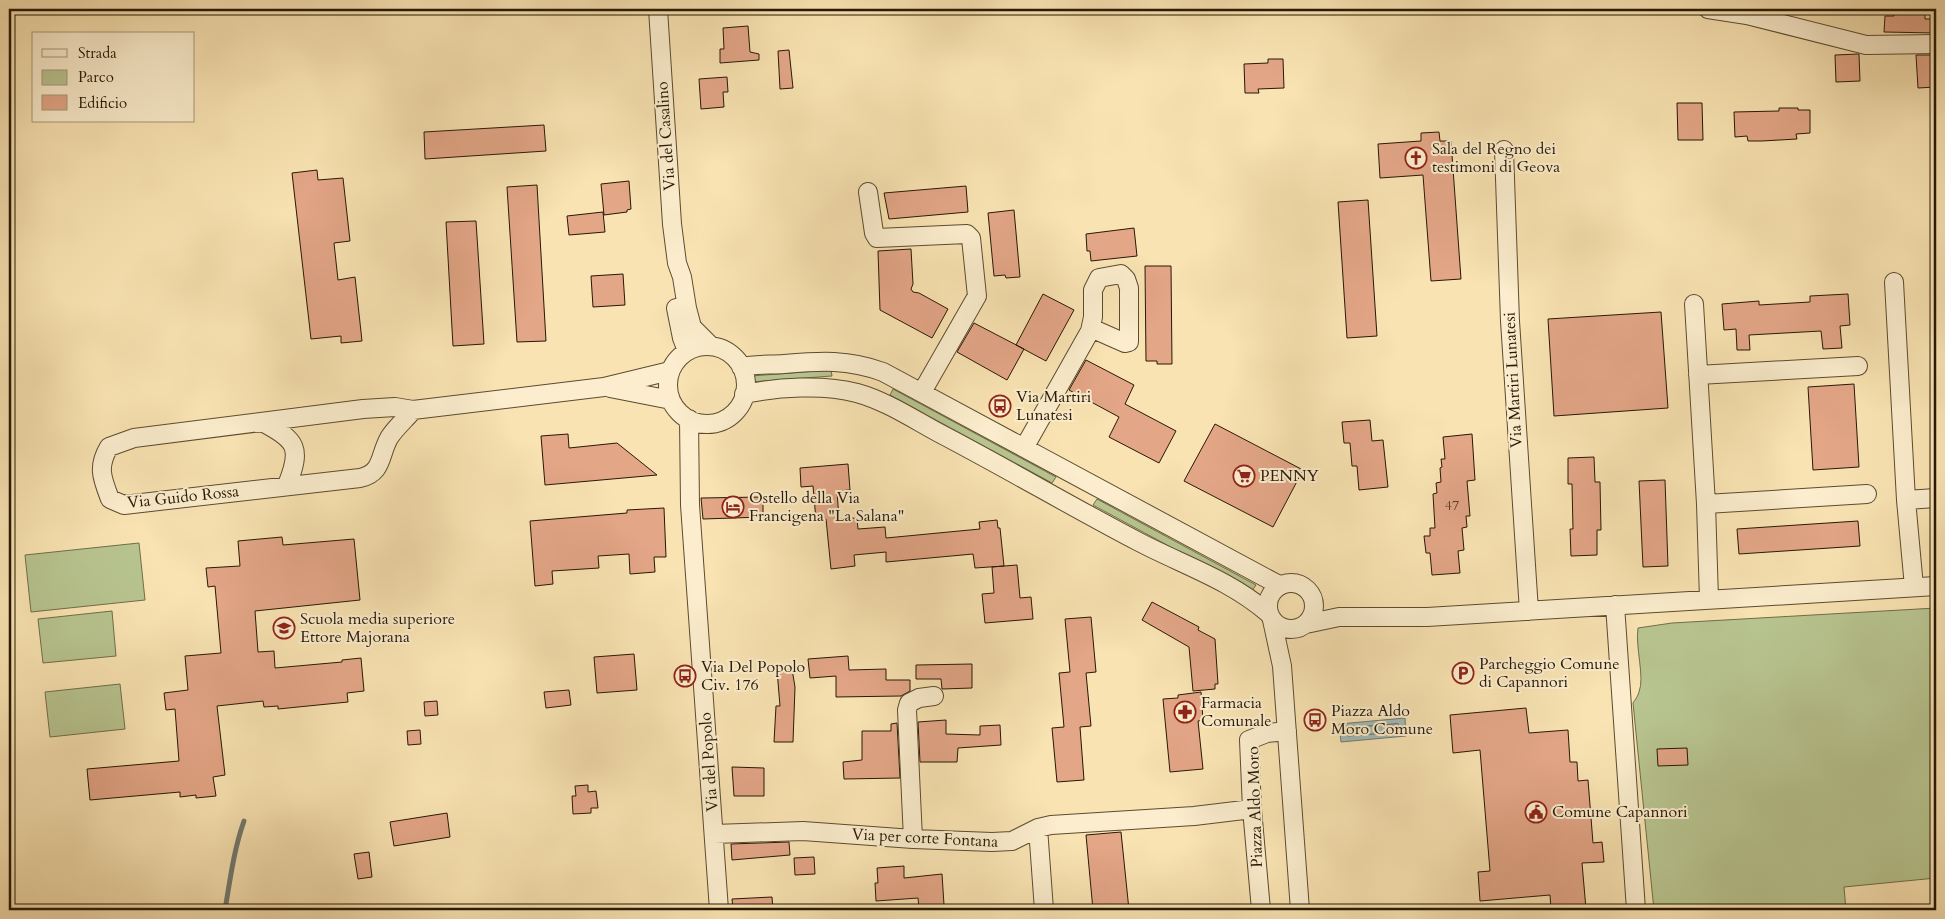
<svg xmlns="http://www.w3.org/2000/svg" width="1945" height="919" font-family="Cardo,serif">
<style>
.green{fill:#b8c590;stroke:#706e4a}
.water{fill:#a3bbb7;stroke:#717a70}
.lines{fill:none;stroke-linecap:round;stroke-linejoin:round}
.shore{stroke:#656a5e;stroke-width:1}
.stream{stroke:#717a70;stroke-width:5}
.building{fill:#e3a687;stroke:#271805}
.street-casing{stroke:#5c4b30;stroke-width:20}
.street{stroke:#fbedcd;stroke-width:18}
.labels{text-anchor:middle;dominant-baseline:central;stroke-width:4;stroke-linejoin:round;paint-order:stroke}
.number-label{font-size:14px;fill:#563c26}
.street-label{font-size:16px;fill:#271805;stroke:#fbedcd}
.poi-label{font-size:16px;fill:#271805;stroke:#fbedcd;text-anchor:start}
</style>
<rect width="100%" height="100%" fill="#f9e3b2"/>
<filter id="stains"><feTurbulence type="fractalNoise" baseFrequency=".004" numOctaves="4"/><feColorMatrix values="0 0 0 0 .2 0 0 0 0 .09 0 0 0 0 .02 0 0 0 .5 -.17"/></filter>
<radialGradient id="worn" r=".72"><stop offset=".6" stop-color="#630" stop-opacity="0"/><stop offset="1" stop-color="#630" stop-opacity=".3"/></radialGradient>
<path class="green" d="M831 370 832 376 751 382V376Z
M893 389 1056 477 1052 483 890 395Z
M1097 499 1256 585 1252 591 1093 505Z
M139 543 145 600 31 612 25 555Z
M1936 608V878L1844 887 1846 910H1654L1633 703C1635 700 1638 696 1639 692 1645 677 1635 647 1638 628L1672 623Z
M112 611 116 656 43 663 38 619Z
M120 684 125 729 50 737 45 692Z"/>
<path class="water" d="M1405 718 1406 736 1341 742 1339 724Z"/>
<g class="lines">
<path class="shore" d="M1398 724 1400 729 1398 732 1348 736 1345 734V730L1347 728Z"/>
<path class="stream" d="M225 910C230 880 234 849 244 821"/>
</g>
<path class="building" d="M1894 12H1925V19H1936V33L1884 32 1885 16H1894Z
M748 26 750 52 759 54V60L720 63V49H724L723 28Z
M789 50 793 88 780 89 778 51Z
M1859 54 1860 81 1836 82 1835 55Z
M1916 55H1936V87L1918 88Z
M1268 59H1283L1284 88 1258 89 1259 93H1245L1244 64 1268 63Z
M727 77 728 92H723L724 107 701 109 699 79Z
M1677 103H1702L1703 140H1678Z
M1779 108H1798V110H1810V133L1796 134 1797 139 1762 141H1748L1747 136 1735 137 1734 112 1779 111Z
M544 125 546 151 425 159 424 132Z
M1439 132 1440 141H1451L1461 279 1431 281 1423 175 1380 178 1378 144 1421 141V133Z
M317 170 318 180 343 178 350 241 334 243 338 280 355 277 362 341 341 343V336L311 339 292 173Z
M629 181 631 209 627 210V212L604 215 601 184Z
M537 185 546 341 517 342 507 187Z
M966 186 968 212 889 219 884 193Z
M1368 200 1377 336 1347 338 1338 202Z
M1014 210 1020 277 1006 278 1005 275 994 276 988 213Z
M603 212 605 232 569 235 567 216Z
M476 221 484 344 453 346 446 222Z
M1134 228 1137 256 1091 261 1090 251H1087L1086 234Z
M911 249 913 284 911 289 913 292 919 293 948 309 932 338 880 310 878 251Z
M1145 266H1171L1172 364H1157V361H1146Z
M623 274 625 305 593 307 591 276Z
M1043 294 1074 310 1046 361 1016 345Z
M1848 294 1850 325 1840 326 1842 348 1823 349 1821 331 1749 335 1750 350H1737L1736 329 1724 330 1722 304 1759 301V305L1810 302V296Z
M1661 312 1668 408 1554 416 1548 319Z
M974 323 1024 349 1007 380 957 352Z
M1086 360 1134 385 1125 404 1176 431 1159 463 1109 437 1119 417 1069 390Z
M1854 384 1859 467 1813 470 1808 387Z
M1370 420 1372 441 1383 440 1388 487 1359 490 1357 466H1352L1350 443H1344L1342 422Z
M1215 424 1303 470 1273 527 1184 481Z
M568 434 569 448 617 443 657 475 545 485 541 436Z
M1472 434 1475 480 1467 481 1470 516H1466L1467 527 1462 528 1464 550 1458 551 1460 573 1432 575 1430 553H1426L1424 536H1430V528H1435L1433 494 1437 493 1436 483 1441 482 1440 468 1442 467 1441 459H1445L1443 437Z
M1594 457 1595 482H1600L1601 530H1597V555L1571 556 1570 529H1573L1572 484H1568V458Z
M848 464 850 490 837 491 839 519 857 518 858 529 885 527 886 538 980 529 979 522 997 520 998 528H1000L1004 566 975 568 973 554 886 562V552L854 555 855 566 831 569 826 519 816 520 813 486 801 487 800 468Z
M1665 480 1668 566 1643 567 1639 481Z
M763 497V517L703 519 701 498Z
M664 508 666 557H654L655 572 630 574 629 554 598 556 599 568 552 571 553 584 535 586 530 521 627 513V510Z
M1858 521 1860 546 1739 554 1737 529Z
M282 537 283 545 354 539 360 600 255 611 258 652 274 651 275 668 342 662V660L361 658 364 691 347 693 348 702 278 709V706L264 707 263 701 217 706 225 775 213 777 216 796 196 798V795L180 797V792L90 800 87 769 179 761 175 709 166 710 164 693 188 690 185 656 221 653 215 586 208 587 206 568 240 566 238 541Z
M1017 565 1020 598 1031 597 1033 619 985 623 982 594 994 593 992 567Z
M1152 602 1199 627 1198 630 1215 639 1218 684H1215V689L1193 691 1189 647 1142 620Z
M1091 617 1096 672 1086 673 1091 726 1080 727 1084 780 1057 782 1052 728 1064 727 1059 673 1070 672 1065 619Z
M634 654 637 690 597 693 594 657Z
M848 656 849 670 886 669V680H910V691L901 696 836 697V676L810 678 808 659Z
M972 664V688L942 689 941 679H916V665Z
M792 669 795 687 793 742H774L776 706H780L777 670Z
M569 690 571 705 546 708 544 692Z
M1201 692 1203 720 1198 721 1203 769 1170 772 1163 699 1178 698V695Z
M437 701 438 715 425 716 424 702Z
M1526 708 1529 733 1568 730 1570 762H1577L1578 781 1588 780 1593 843 1602 842 1604 862 1582 863 1586 909 1551 910 1550 895 1480 901 1478 872 1490 871 1480 750 1453 753 1450 715Z
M946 720V734L980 735V726L1000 725 1001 745 958 748 957 762H920L918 722Z
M897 723 900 778 844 779 843 762 862 760V731H891V724Z
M420 730 421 744 408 745 407 731Z
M1687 748 1688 765 1658 766 1657 749Z
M732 767 764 768V796H734Z
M588 785V792L596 791 598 808H591V813L573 814 572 796H576L575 786Z
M447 813 450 837 394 846 390 822Z
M1121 832 1129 910H1093L1086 835Z
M789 842 790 855 732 860 731 844Z
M369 852 372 877 358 879 354 854Z
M814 857 815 874 795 875 794 858Z
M904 866V878L942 874 944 905 919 908 918 898 876 901 875 883H878L877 868Z
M772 897 773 910H733L732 899Z"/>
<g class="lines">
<g class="street-casing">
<path id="street" d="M658 9 672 224 677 263 682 277 687 308 692 327 711 346
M1708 9 1747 15 1866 45 1936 44
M1504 150 1510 321 1529 611
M868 192 874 233 877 238 967 234 971 238 977 296 922 392
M1894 282 1906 500 1914 587
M1694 304 1706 504 1709 599
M676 308 682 338 687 351
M668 385a39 39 0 1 1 78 0a39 39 0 1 1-78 0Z
M741 367C755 364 770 365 784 364 820 361 848 359 883 372L1279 585
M1698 375 1858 366
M610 388 671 400
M744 394C778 387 824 384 857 393 886 401 913 419 939 433 1006 468 1072 507 1139 542 1183 565 1230 580 1268 613
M413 410 395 407 363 409 134 438 109 447C97 467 102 478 110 499L124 505 360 478C383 473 379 456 389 438 395 428 406 419 413 410L604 387 670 371
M689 419 690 505 719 910
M262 422C297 440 302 448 287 485
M1024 448 1090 331 1093 317V290L1099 278 1121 274 1126 279 1129 288V342L1125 343 1091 328
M1906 500 1936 498
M1706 504 1867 494
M1268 606a23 23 0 1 1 46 0a23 23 0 1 1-46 0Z
M1615 605 1636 910
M1272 620 1282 666 1300 910
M1306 624 1339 617H1427L1936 586
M1038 828 1044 910
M714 834 803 831 913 839 992 842 1012 841 1038 828 1051 825 1194 816 1252 809
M913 839 907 710 909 703 919 698 934 696
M1261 910 1252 809 1249 740 1267 733 1287 731"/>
</g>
<use href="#street" class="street"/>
</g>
<defs>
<g id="church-ring" transform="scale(1.125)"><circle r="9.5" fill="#fbedcd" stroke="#8f2418" stroke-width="1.5"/><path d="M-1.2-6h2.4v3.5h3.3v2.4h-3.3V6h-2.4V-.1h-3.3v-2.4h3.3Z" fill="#8f2418"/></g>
<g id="bus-ring" transform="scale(1.125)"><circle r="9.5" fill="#fbedcd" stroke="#8f2418" stroke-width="1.5"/><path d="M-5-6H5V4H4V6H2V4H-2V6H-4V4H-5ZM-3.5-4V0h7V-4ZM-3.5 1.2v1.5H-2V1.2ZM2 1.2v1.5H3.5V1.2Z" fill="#8f2418"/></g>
<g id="supermarket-ring" transform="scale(1.125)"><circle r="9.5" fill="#fbedcd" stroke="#8f2418" stroke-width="1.5"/><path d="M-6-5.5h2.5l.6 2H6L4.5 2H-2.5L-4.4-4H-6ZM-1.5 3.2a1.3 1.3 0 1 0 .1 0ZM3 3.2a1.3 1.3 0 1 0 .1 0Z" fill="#8f2418"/></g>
<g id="hotel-ring" transform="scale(1.125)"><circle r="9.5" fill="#fbedcd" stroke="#8f2418" stroke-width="1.5"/><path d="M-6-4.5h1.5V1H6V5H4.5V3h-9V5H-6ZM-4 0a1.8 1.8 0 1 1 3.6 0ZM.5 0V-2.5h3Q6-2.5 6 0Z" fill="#8f2418"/></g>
<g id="school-ring" transform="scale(1.125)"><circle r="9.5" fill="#fbedcd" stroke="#8f2418" stroke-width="1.5"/><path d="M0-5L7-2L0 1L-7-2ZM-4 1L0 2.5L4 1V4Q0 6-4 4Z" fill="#8f2418"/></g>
<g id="parking-ring" transform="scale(1.125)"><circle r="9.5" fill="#fbedcd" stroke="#8f2418" stroke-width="1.5"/><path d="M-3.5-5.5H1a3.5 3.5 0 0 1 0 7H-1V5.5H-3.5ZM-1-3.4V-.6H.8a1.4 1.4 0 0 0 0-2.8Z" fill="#8f2418"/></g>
<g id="pharmacy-ring" transform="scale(1.125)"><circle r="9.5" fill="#fbedcd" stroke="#8f2418" stroke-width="1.5"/><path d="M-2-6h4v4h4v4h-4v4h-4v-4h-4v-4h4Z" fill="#8f2418"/></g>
<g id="civic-ring" transform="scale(1.125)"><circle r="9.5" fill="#fbedcd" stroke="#8f2418" stroke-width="1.5"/><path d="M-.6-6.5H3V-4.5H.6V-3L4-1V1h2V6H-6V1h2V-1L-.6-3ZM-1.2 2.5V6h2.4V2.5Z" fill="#8f2418"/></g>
</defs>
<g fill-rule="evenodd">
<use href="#church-ring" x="1416" y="158"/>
<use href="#bus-ring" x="1000" y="406"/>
<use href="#supermarket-ring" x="1244" y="476"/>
<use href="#hotel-ring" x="733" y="507"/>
<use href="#school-ring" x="284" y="628"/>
<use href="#parking-ring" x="1463" y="673"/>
<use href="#bus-ring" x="685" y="676"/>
<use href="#pharmacy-ring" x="1185" y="712"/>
<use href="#bus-ring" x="1315" y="720"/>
<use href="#civic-ring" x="1536" y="812"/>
</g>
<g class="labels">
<g class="number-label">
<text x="1452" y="505">47</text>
</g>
<g class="street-label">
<text transform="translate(666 136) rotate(-94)">Via del Casalino</text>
<text transform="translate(1513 380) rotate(-93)">Via Martiri Lunatesi</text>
<text transform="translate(183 497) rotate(-6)">Via Guido Rossa</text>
<text transform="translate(709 762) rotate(-94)">Via del Popolo</text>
<text transform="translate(1255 807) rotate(-92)">Piazza Aldo Moro</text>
<text transform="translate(925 838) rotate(3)">Via per corte Fontana</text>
</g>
<g class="poi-label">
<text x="1432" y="149">Sala del Regno dei<tspan x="1432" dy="18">testimoni di Geova</tspan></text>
<text x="1016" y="397">Via Martiri<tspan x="1016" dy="18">Lunatesi</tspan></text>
<text x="1260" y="476">PENNY</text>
<text x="749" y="498">Ostello della Via<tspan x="749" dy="18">Francigena "La Salana"</tspan></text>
<text x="300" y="619">Scuola media superiore<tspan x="300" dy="18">Ettore Majorana</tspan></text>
<text x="1479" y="664">Parcheggio Comune<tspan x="1479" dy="18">di Capannori</tspan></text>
<text x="701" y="667">Via Del Popolo<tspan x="701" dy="18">Civ. 176</tspan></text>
<text x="1201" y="703">Farmacia<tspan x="1201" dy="18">Comunale</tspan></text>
<text x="1331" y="711">Piazza Aldo<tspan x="1331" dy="18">Moro Comune</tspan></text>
<text x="1552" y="812">Comune Capannori</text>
</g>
</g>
<rect width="1945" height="919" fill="none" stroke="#f9e3b2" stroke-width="30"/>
<rect x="10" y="10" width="1925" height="899" fill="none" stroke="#271805" stroke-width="2.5"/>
<rect x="15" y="15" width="1915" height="889" fill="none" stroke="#271805"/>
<rect x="32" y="32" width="162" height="90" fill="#fbedcd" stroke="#a6987d"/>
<rect x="42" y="49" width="25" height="8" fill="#fbedcd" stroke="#a6987d"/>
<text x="78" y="58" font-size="15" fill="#271805">Strada</text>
<rect x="42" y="70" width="25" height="15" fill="#b8c590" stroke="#a6987d"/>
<text x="78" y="82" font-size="15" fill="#271805">Parco</text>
<rect x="42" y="95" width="25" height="15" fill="#e3a687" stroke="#a6987d"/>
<text x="78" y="108" font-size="15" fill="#271805">Edificio</text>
<rect width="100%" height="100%" filter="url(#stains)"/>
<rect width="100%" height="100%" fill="url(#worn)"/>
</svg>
